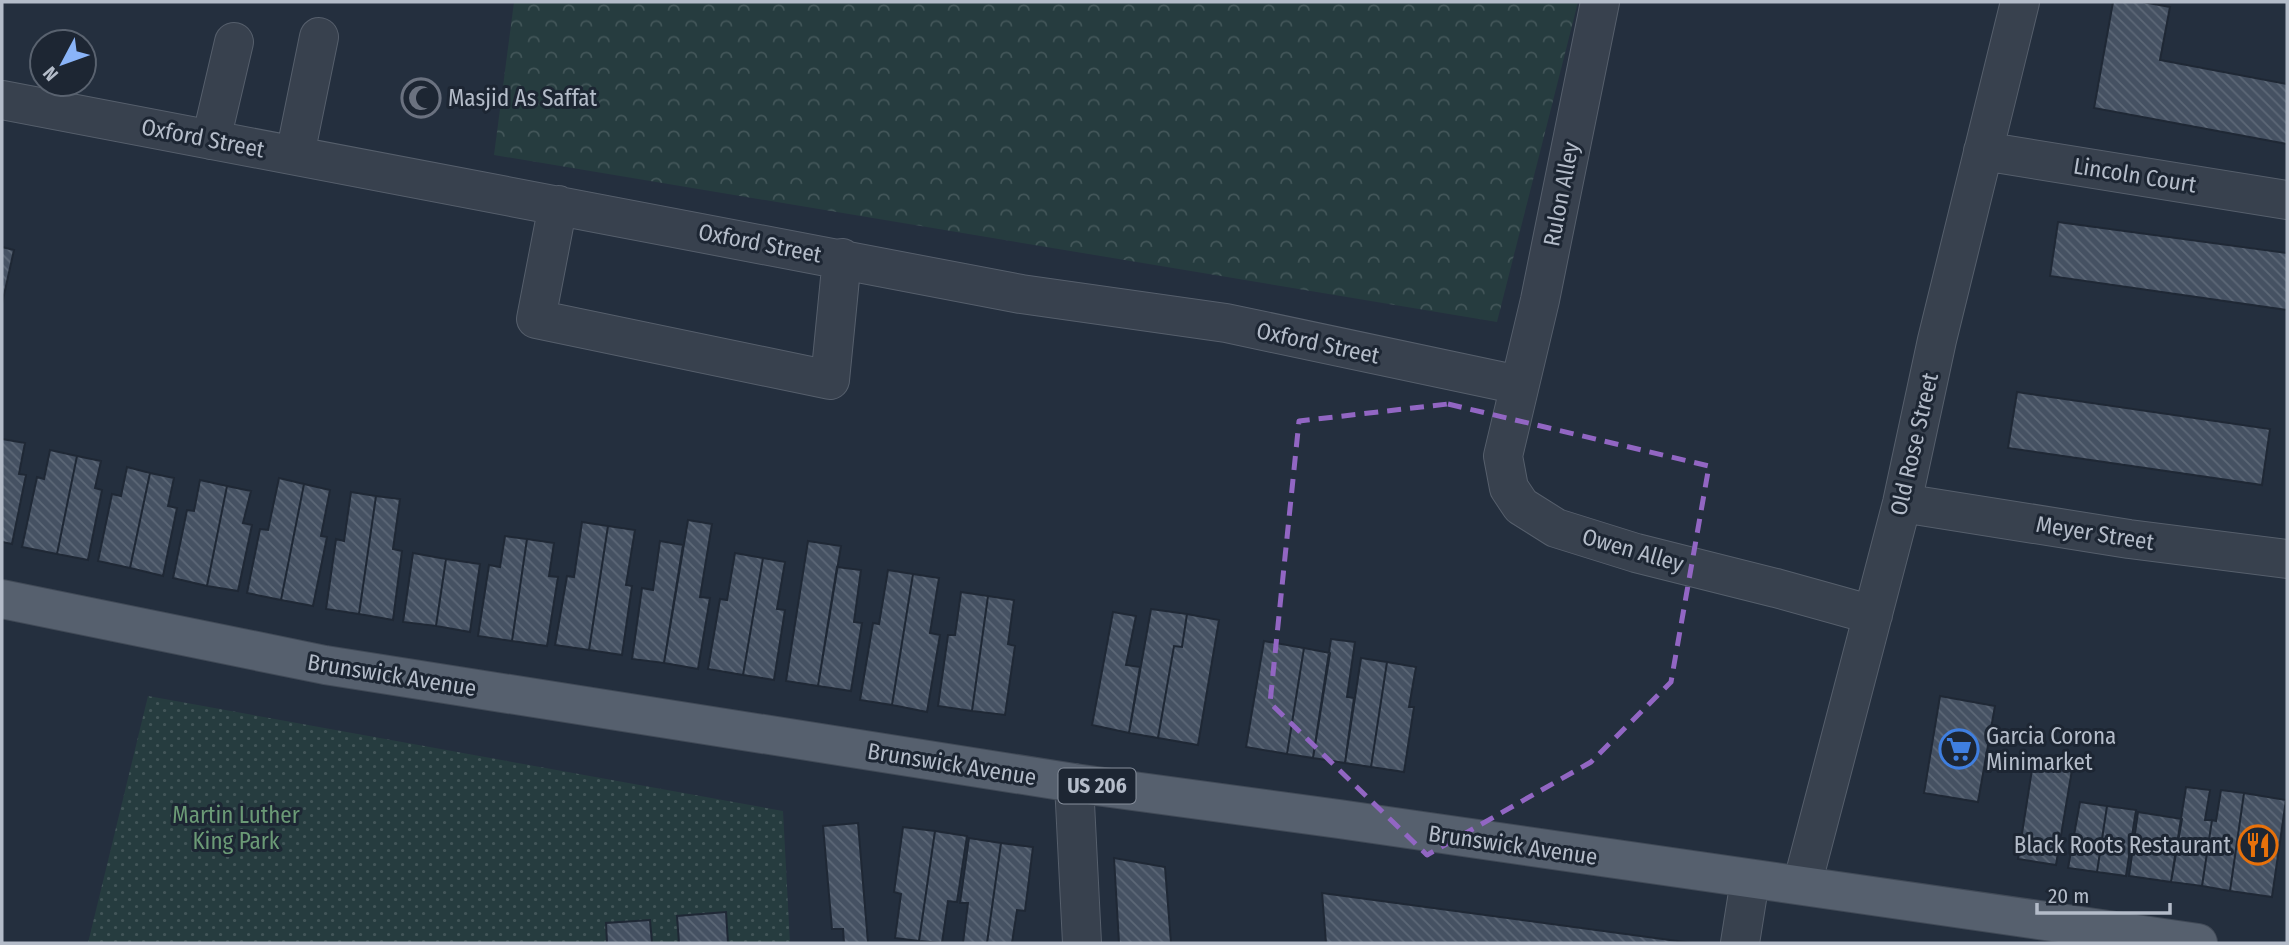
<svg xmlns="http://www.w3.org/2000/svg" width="2289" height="945" font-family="'Fira Sans Condensed',sans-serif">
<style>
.forest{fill:url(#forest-crowns)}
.park{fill:url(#park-dots)}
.building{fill:url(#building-back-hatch);stroke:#1f2835;stroke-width:2}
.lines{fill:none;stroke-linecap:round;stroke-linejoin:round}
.minor-casing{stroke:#565f6c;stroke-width:40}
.major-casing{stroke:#414a57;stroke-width:40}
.minor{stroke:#38414e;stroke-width:38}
.major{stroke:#56606e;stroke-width:38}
.marked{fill:none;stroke:#9266c3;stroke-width:5;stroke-dasharray:14 9;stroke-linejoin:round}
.labels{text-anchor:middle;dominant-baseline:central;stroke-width:6;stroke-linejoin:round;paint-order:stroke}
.shield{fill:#1d2633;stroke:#878f9c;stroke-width:2}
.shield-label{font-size:21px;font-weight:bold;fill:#b4bcc9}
.poi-label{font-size:23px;fill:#b4bcc9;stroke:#1d2633;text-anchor:start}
.street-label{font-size:23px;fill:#b4bcc9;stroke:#1d2633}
.park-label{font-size:23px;fill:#6b9a76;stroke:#1d2633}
</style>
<defs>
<pattern id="forest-crowns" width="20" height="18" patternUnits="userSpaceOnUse" patternTransform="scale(1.75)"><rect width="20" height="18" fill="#263c3f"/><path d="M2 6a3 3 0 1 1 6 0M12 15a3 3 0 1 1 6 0" fill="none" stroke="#435659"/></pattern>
<pattern id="park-dots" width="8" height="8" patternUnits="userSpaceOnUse" patternTransform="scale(1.75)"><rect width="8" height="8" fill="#263c3f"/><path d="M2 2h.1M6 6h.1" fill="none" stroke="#435659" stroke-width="1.8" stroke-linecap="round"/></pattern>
<pattern id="building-back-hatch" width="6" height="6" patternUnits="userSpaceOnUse" patternTransform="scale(1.75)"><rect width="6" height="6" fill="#455162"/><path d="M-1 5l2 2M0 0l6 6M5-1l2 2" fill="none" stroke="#5d6877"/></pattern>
</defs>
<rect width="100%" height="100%" fill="#242f3e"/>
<path class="forest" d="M514 2H1578L1497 322 494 155Z"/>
<path class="park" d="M148 696 783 811 790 943H88Z"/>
<path class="building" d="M2113 2H2143L2170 7 2160 60 2287 84V144L2094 108Z
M2058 222 2287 253V310L2050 276Z
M2 247 14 250 2 304Z
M2017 392 2270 429 2262 485 2008 448Z
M2 439 25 443 19 474 26 475 12 544 2 542Z
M50 450 77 456 57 554 22 547 37 477 44 479Z
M77 456 101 461 95 488 102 490 88 560 57 554Z
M127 467 150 473 130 568 98 561 112 494 121 496Z
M150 473 174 478 168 506 177 508 163 576 130 568Z
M279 478 304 484 281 600 247 593 260 529 268 530Z
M200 480 227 486 207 586 173 578 187 510 194 511Z
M304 484 330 490 321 536 327 537 313 606 281 600Z
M227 486 251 491 243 523 252 525 238 591 207 586Z
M351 492 376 496 359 614 326 609 336 539 344 541Z
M376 496 400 499 393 549 402 551 393 620 359 614Z
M688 520 712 524 700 597 710 598 698 669 664 663Z
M582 522 608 526 589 650 555 645 567 576 574 577Z
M608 526 635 530 626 585 632 586 622 655 589 650Z
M505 536 527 539 512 641 478 636 489 565 500 567Z
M527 539 554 543 549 576 558 577 547 646 512 641Z
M660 541 683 545 664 663 632 659 642 588 653 590Z
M808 541 841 546 818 686 786 681Z
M413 553 446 559 436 626 403 622Z
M735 553 763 558 743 675 708 669 720 599 727 600Z
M763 558 785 562 777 609 785 610 774 680 743 675Z
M446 559 480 564 470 632 436 626Z
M837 567 861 570 854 622 862 623 851 691 818 686Z
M888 570 913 574 892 705 860 700 873 623 879 624Z
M913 574 939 578 930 633 940 635 927 712 892 705Z
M961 592 988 596 972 711 938 706 948 635H955Z
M988 596 1014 600 1008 644 1015 646 1005 715 972 711Z
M1151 609 1187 614 1182 647 1174 646 1158 738 1129 733Z
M1113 612 1136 616 1126 665 1140 667 1129 733 1092 725Z
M1187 614 1219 620 1198 745 1158 738 1174 646 1182 647Z
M1331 639 1355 642 1347 697 1354 698 1345 763 1313 758Z
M1264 641 1304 648 1287 754 1246 747Z
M1304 648 1330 653 1313 758 1287 754Z
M1361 658 1387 662 1371 767 1345 763Z
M1387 662 1416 667 1409 707H1414L1404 772 1371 767Z
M1940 696 1995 706 1978 802 1924 793Z
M2033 763 2072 770 2056 865 2018 859Z
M2186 787 2210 790 2205 820H2212L2202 886 2171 882Z
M2221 790 2244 793 2230 891 2202 886 2212 820 2216 821Z
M2244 793 2286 800 2272 897 2230 891Z
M2080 802 2107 806 2097 872 2068 868Z
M2107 806 2136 810 2126 876 2097 872Z
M2138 812 2182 819 2171 882 2129 876Z
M858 823 868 943H844L843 929H832L823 826Z
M903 827 935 831 919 941 895 938 901 894 894 892Z
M935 831 967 836 957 902 948 901 942 943 919 941Z
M969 838 1001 843 987 943H963L968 903H960Z
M1001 843 1033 847 1025 911 1017 910 1012 943H987Z
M1114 858 1165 867 1171 943H1119Z
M1322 893 1692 943H1326Z
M726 912 728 943H679L677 916Z
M650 920 652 943H607L606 923Z"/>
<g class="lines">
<g class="minor-casing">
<path id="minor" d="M1600 2 1540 300 1503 456 1509 488 1521 506 1556 528 1636 553 1776 588 1873 615
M2 100 1021 294 1226 323 1519 385
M211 140 234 42
M1983 151 2287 200
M295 155 319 37
M558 205 536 319 830 380 842 258
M1902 503 2129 539 2287 559
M1074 783 1082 943
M1802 885 1902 503 1937 340 2020 2
M1740 943 1750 880"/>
</g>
<g class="major-casing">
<path id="major" d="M2 599 325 665 1074 783 1339 819 2198 943"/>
</g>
<use href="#minor" class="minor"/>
<use href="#major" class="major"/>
</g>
<path class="marked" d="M1448 404 1709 466 1671 682 1591 762 1427 855 1270 703 1299 421Z"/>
<defs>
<g id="mosque-ring" transform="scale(2.0125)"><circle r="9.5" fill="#1d2633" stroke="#6b7280" stroke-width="1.5"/><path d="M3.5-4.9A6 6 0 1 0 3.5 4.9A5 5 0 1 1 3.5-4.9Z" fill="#6b7280"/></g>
<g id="supermarket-ring" transform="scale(2.0125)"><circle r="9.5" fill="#1d2633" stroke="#3f7fe0" stroke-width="1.5"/><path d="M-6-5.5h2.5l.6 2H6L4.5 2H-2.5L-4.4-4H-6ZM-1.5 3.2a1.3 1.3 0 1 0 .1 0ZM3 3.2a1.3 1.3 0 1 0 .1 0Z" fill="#3f7fe0"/></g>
<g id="restaurant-ring" transform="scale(2.0125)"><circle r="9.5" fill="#1d2633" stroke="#e8710a" stroke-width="1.5"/><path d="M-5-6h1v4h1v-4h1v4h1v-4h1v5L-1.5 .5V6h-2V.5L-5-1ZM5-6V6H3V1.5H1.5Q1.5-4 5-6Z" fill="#e8710a"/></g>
</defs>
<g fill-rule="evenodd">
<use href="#mosque-ring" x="421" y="98"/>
<use href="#supermarket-ring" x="1959" y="749"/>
<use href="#restaurant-ring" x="2258" y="845"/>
</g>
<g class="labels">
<rect class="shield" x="1058.5" y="768.5" width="77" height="35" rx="5"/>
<g class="shield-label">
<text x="1097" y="786">US 206</text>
</g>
<g class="poi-label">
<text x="448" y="98">Masjid As Saffat</text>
<text x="1986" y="736">Garcia Corona<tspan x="1986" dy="26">Minimarket</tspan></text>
<text x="2231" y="845" text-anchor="end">Black Roots Restaurant</text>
</g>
<g class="street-label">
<text transform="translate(203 138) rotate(11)">Oxford Street</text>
<text transform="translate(2135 175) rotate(9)">Lincoln Court</text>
<text transform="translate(1561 194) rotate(-79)">Rulon Alley</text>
<text transform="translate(760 243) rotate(11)">Oxford Street</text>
<text transform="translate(1318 343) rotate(12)">Oxford Street</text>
<text transform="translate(1914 444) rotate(-77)">Old Rose Street</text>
<text transform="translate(2095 533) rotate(9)">Meyer Street</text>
<text transform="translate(1633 550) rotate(16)">Owen Alley</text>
<text transform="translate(392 675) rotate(9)">Brunswick Avenue</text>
<text transform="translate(952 764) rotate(9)">Brunswick Avenue</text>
<text transform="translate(1513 845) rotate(8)">Brunswick Avenue</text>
</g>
<g class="park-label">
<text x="236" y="815">Martin Luther<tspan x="236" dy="26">King Park</tspan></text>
</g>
</g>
<rect width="2289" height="945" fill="none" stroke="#b4bcc9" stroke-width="7"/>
<g transform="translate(63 63) rotate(229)"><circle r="33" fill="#1d2633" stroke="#59626f" stroke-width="2"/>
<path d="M0-5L12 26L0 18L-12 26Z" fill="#8ab4f8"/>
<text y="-10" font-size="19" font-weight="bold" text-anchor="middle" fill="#b4bcc9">N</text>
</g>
<path d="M2037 903v10h133v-10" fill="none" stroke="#b4bcc9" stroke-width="3.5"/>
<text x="2048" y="903" font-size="21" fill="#b4bcc9" stroke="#1d2633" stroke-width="5" paint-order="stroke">20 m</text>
</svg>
